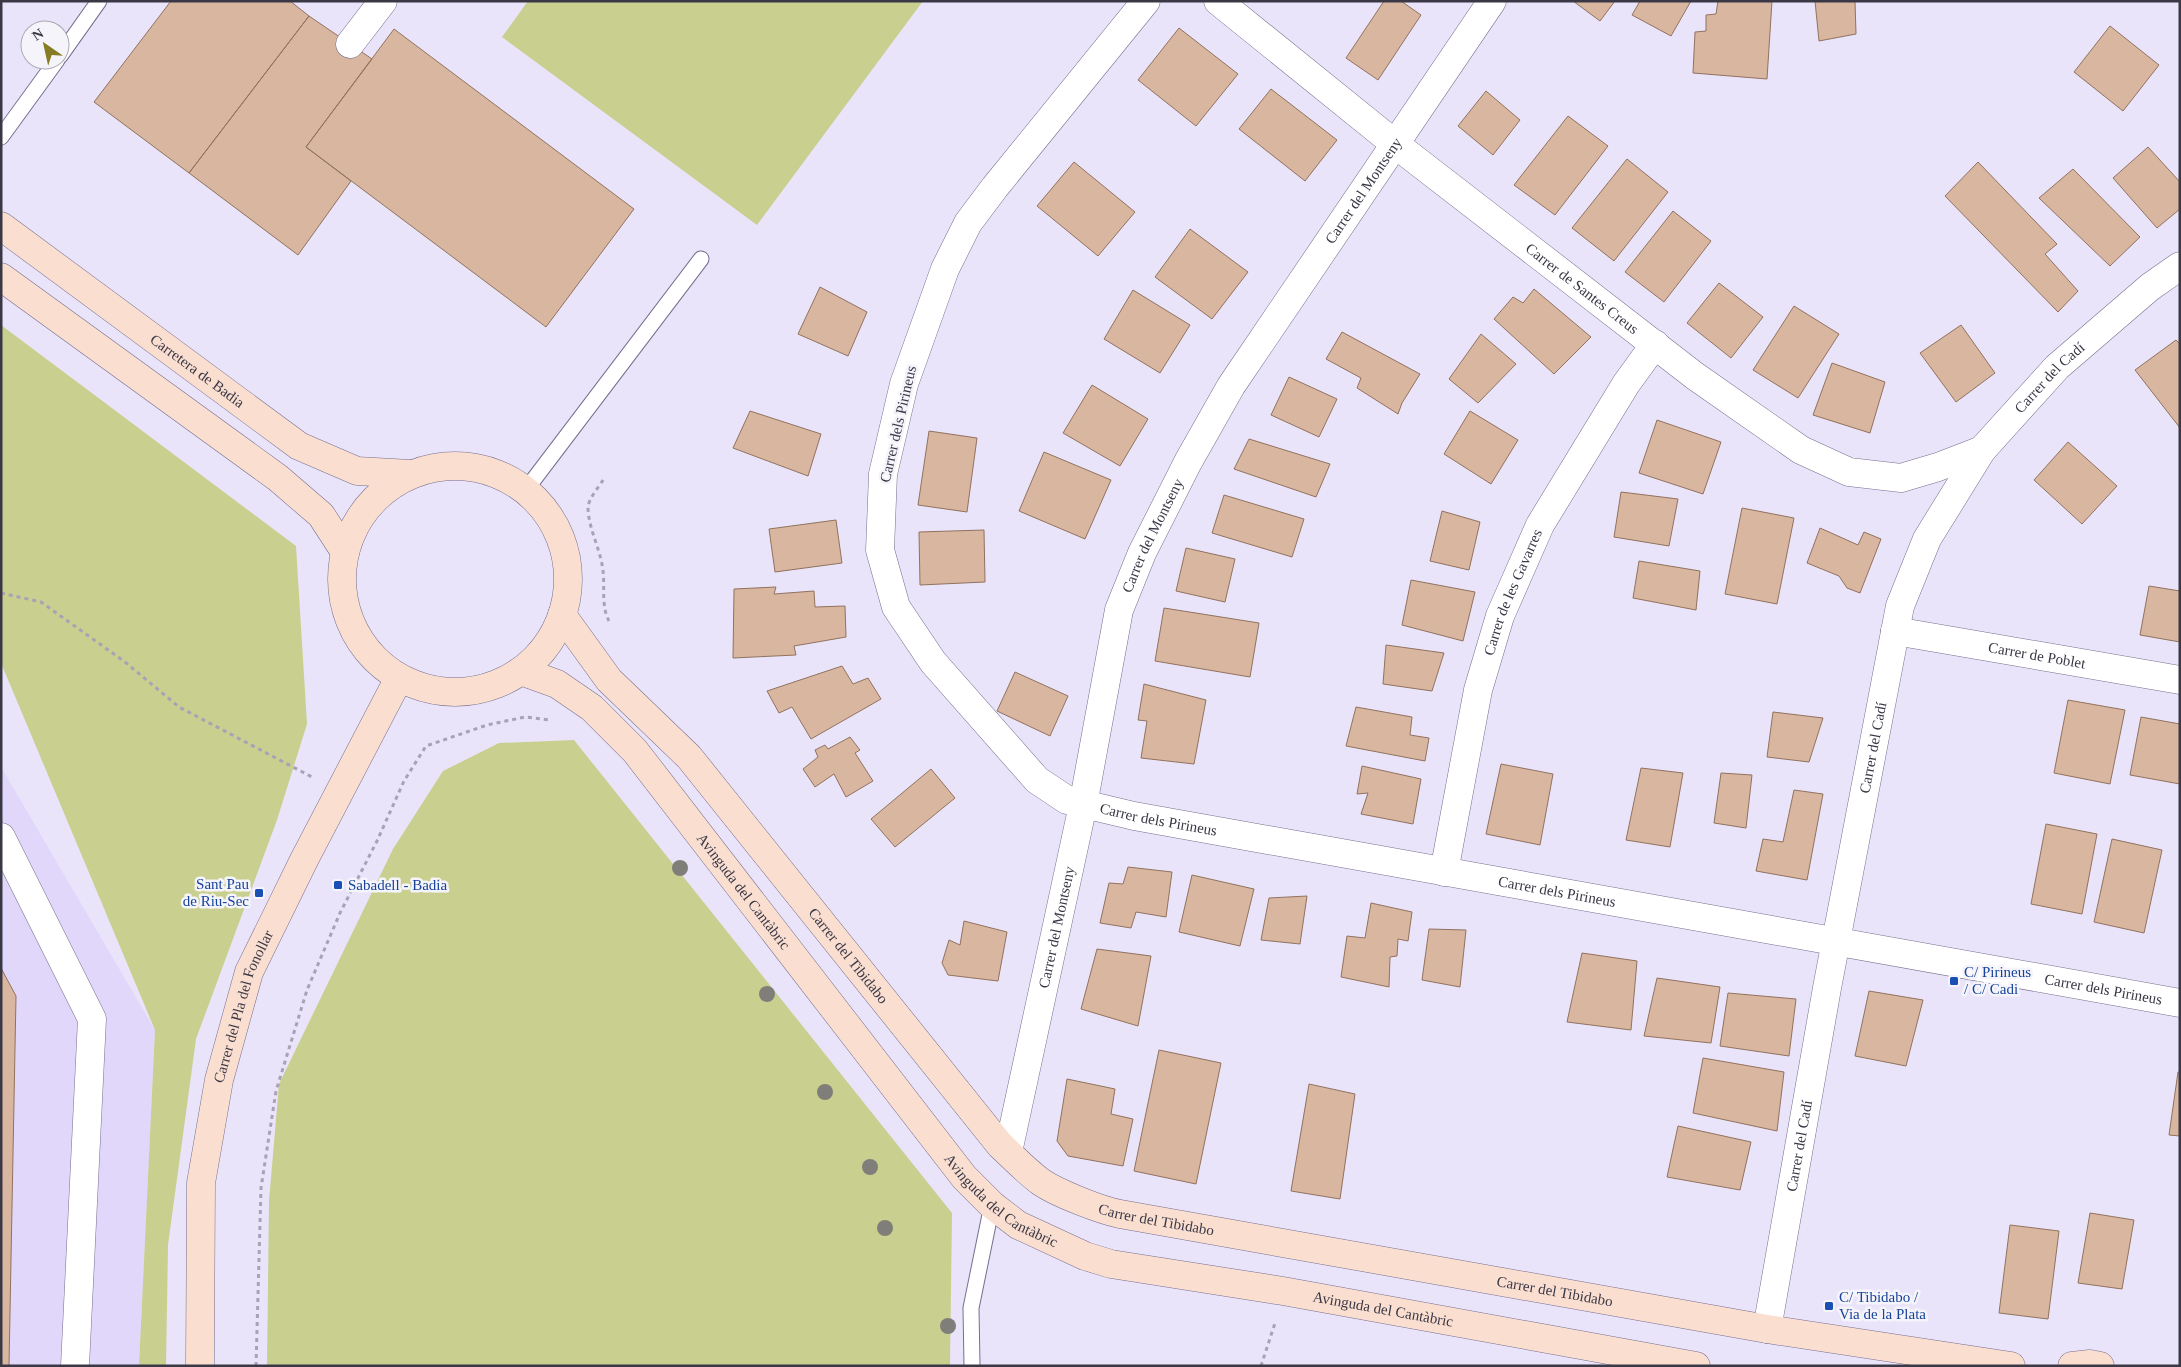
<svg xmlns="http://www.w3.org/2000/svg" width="2181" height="1367" font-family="Georgia,serif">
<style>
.built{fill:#e0d7fa}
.green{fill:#c9cf8f}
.building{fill:#d8b6a0;stroke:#91725e}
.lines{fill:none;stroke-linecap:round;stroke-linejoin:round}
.lane-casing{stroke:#776e8e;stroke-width:17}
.street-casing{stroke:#776e8e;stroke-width:29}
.secondary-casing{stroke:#776e8e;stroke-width:29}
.path{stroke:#a7a2b5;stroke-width:3;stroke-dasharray:4 4;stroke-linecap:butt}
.lane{stroke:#fff;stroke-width:15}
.street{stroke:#fff;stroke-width:28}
.secondary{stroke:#fadfd1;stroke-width:28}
.tree{fill:#807e78}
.transit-dot{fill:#1a4fb4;stroke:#f6f4fb;stroke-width:2}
.labels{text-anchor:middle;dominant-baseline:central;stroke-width:5;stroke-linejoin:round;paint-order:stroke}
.street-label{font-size:15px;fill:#3b3846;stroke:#f6f4fb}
.transit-label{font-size:15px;fill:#164399;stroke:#f6f4fb;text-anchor:start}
</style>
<rect width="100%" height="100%" fill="#eae4fa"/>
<path class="built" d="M1 767 155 1030 139 1366H1Z"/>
<path class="green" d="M528 1H923L757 225 502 37Z
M1 325 296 546 307 724 277 820 196 1039 168 1245 166 1366H139L155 1030 1 663Z
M574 740 952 1213 950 1366H267L269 1201 279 1084 393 849 443 771 499 743Z"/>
<path class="building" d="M171 1H290L309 16 189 173 94 102Z
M1384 1H1401L1421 15 1378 80 1346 58Z
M1573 1H1615L1600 21Z
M1640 1H1691L1671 36 1632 15Z
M1718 1H1772L1767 79 1693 73 1695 32 1706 31V15L1716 14Z
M1815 1H1855L1856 34 1819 41Z
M309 16 372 59 306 147 351 181 298 255 189 173Z
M2110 26 2159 65 2123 111 2074 72Z
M1179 28 1238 74 1196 126 1138 80Z
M394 29 634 209 546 327 306 147Z
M1271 89 1337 140 1305 181 1239 129Z
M1486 91 1520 120 1493 155 1458 126Z
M1568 116 1608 146 1555 215 1514 185Z
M2148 147 2180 182V209L2157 228 2113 178Z
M1627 159 1668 192 1614 261 1572 228Z
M1074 162 1135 212 1098 256 1037 206Z
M1978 162 2057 244 2045 254 2078 291 2058 312 1945 196Z
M2073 169 2140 237 2110 266 2039 198Z
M1673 211 1711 241 1664 302 1625 272Z
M1190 229 1248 272 1212 319 1155 277Z
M1719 283 1763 317 1731 358 1687 323Z
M820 287 867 312 848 356 798 334Z
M1534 289 1591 337 1554 374 1494 319 1513 297 1523 303Z
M1133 290 1190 325 1160 373 1104 339Z
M1794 306 1839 334 1798 398 1753 370Z
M1961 325 1995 373 1956 402 1920 353Z
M1342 332 1420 374 1402 403 1398 414 1357 388 1361 378 1326 359Z
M1481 334 1516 364 1478 403 1449 379Z
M2176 340 2180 344V428L2135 370Z
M1832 363 1885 382 1870 433 1813 415Z
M1289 377 1337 399 1319 437 1271 415Z
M1092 385 1148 419 1120 466 1063 433Z
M750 411 821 434 808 476 733 448Z
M1470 411 1518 440 1491 484 1444 454Z
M1657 420 1721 442 1703 494 1639 473Z
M929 431 977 438 967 512 918 505Z
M1249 439 1330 464 1316 497 1234 469Z
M2068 442 2117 486 2082 524 2034 480Z
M1044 452 1111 480 1085 539 1019 511Z
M1621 492 1678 499 1669 546 1614 537Z
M1224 495 1304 519 1292 557 1212 533Z
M1742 508 1794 518 1777 604 1725 594Z
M1442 511 1480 522 1469 570 1430 561Z
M836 520 842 563 775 572 769 529Z
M1820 528 1858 545 1864 532 1881 539 1860 593 1847 588 1839 576 1807 563Z
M984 530 985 582 920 585 919 532Z
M1186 548 1235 559 1225 602 1176 591Z
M1639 561 1700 571 1696 610 1633 598Z
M1411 580 1475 592 1463 641 1402 625Z
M2149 586 2180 591V642L2140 635Z
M776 587 774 594 814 591 815 607 845 606 846 637 794 646 796 655 733 658 734 589Z
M1164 608 1259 623 1250 677 1155 661Z
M1386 645 1444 653 1432 691 1383 684Z
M842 666 853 684 868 678 881 699 811 739 792 707 779 713 767 691Z
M1015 672 1068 696 1050 736 997 711Z
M1144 684 1206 700 1194 764 1141 758 1147 721 1138 720Z
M2068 700 2125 710 2110 784 2054 773Z
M1356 707 1412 717 1410 735 1429 738 1425 761 1346 746Z
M1773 712 1823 718 1809 762 1767 757Z
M2141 717 2180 724V784L2130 775Z
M850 737 860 750 855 753 873 781 846 797 834 774 815 787 803 769 818 757 815 750 825 745 828 749Z
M1501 764 1553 774 1540 845 1486 834Z
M1362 766 1421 779 1413 824 1361 814 1368 793 1357 794Z
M1641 768 1683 773 1670 847 1626 840Z
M931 769 955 798 895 847 871 819Z
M1721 773 1752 775 1746 828 1714 823Z
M1794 790 1823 794 1807 880 1756 871 1763 839 1783 842Z
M2046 824 2097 834 2082 914 2031 904Z
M2112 839 2162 850 2144 933 2094 922Z
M1128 867 1172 872 1166 917 1136 912 1131 928 1100 923 1109 883 1123 884Z
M1192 875 1254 889 1240 946 1179 932Z
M1307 896 1300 944 1261 940 1269 898Z
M1371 903 1412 912 1408 941 1398 939 1397 956 1390 957 1389 987 1341 977 1347 936 1365 938Z
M964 921 1007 932 998 981 948 975 942 963 949 940 960 945Z
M1429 929 1466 930 1460 987 1422 980Z
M1097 949 1151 956 1138 1026 1081 1009Z
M1582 953 1637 961 1631 1030 1567 1022Z
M1 968 16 996 9 1366H1Z
M1657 978 1720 987 1711 1043 1644 1036Z
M1869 991 1923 1000 1906 1066 1855 1056Z
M1728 993 1796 999 1789 1056 1720 1046Z
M1159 1050 1221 1063 1196 1184 1134 1171Z
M1703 1058 1784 1072 1777 1131 1693 1113Z
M2178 1072H2180V1136L2169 1135Z
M1067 1079 1115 1089 1111 1114 1133 1119 1123 1166 1068 1156 1057 1141Z
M1309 1084 1355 1094 1340 1199 1291 1191Z
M1678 1126 1751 1142 1740 1190 1667 1177Z
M2090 1213 2134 1220 2122 1289 2078 1283Z
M2010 1225 2059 1231 2048 1319 1999 1313Z"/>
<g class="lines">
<g class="lane-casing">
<path id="lane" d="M60 56 99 1
M1 137 57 60
M525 491 701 259
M972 1366 971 1308 992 1205"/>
</g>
<g class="street-casing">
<g id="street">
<path id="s1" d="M1146 1 995 187 968 223 945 269 904 384 883 474 880 550 896 607 933 662 1037 780 1067 800 1134 816 2180 1003"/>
<path id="s2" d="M1218 1 1395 144 1695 376 1801 450 1849 472 1901 478 1938 467 1982 450"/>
<path d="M350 44 383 1"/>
<path id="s3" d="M1895 631 2180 680"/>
<path d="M1 837 92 1019 75 1366"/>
<path id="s4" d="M1444 872 1478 690 1500 616 1540 525 1626 384 1655 344"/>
<path id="s5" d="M1008 1152 1083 805 1119 610 1142 553 1188 462 1231 386 1492 1"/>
<path id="s6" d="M1767 1329 1827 988 1900 606 1927 539 1982 450 2057 367 2150 287 2180 266"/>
</g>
</g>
<g class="secondary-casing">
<g id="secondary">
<path id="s7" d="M1 226 299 446 357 471 411 474"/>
<path d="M1 277 278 478 321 515 345 552"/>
<circle cx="455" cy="579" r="113"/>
<path id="s8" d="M562 615 609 680 689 757 1000 1145C1014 1158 1026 1171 1041 1182 1057 1193 1100 1210 1120 1214L1767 1329 2011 1366"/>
<path id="s9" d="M521 671 557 684 592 708 635 751 964 1177 992 1205 1018 1225 1085 1256 1111 1264 1283 1291 1696 1366"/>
<path id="s10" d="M200 1366 201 1183 219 1080 249 972 304 860 399 678"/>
<path d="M2072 1366 2090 1364 2100 1366"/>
</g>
</g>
<path class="path" d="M603 480C599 487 589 498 588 507 588 528 601 550 603 571 605 588 601 606 609 621
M1 593 41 602 125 662 179 707 312 777
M256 1366 261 1188 276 1091 307 990 340 913 377 841 404 781 426 746 487 725 525 717 550 720
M1261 1366 1275 1323"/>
<use href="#lane" class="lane"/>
<use href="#street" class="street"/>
<use href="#secondary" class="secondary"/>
</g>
<g class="tree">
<circle cx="680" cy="868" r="8"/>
<circle cx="767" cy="994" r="8"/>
<circle cx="825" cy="1092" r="8"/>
<circle cx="870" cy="1167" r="8"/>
<circle cx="885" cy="1228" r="8"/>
<circle cx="948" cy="1326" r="8"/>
</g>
<g class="transit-dot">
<rect x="333" y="880" width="10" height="10" rx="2.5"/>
<rect x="254" y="888" width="10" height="10" rx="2.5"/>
<rect x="1949" y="976" width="10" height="10" rx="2.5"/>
<rect x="1824" y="1301" width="10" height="10" rx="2.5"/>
</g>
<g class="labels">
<g class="street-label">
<text stroke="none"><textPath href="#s5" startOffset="1040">Carrer del Montseny</textPath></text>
<text stroke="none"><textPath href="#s2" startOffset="464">Carrer de Santes Creus</textPath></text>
<text stroke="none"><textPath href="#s7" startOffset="244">Carretera de Badia</textPath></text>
<text stroke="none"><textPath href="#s6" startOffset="1011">Carrer del Cadí</textPath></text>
<text transform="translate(898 424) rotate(-77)">Carrer dels Pirineus</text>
<text stroke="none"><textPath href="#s5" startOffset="635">Carrer del Montseny</textPath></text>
<text stroke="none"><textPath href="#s4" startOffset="289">Carrer de les Gavarres</textPath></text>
<text stroke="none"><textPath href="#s3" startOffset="144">Carrer de Poblet</textPath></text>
<text stroke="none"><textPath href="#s6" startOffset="591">Carrer del Cadí</textPath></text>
<text stroke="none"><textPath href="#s1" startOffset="1039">Carrer dels Pirineus</textPath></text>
<text stroke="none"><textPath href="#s9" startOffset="319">Avinguda del Cantàbric</textPath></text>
<text stroke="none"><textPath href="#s1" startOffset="1444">Carrer dels Pirineus</textPath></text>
<text stroke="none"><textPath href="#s5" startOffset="230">Carrer del Montseny</textPath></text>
<text stroke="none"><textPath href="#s8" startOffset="446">Carrer del Tibidabo</textPath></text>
<text stroke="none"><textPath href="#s1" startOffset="1999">Carrer dels Pirineus</textPath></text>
<text stroke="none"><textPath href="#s10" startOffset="365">Carrer del Pla del Fonollar</textPath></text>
<text stroke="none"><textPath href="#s6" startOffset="186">Carrer del Cadí</textPath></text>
<text stroke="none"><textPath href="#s9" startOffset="724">Avinguda del Cantàbric</textPath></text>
<text stroke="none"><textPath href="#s8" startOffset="866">Carrer del Tibidabo</textPath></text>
<text stroke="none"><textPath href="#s8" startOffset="1271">Carrer del Tibidabo</textPath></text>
<text stroke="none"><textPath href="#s9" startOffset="1129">Avinguda del Cantàbric</textPath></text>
</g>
<g class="transit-label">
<text x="249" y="884" text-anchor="end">Sant Pau<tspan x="249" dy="17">de Riu-Sec</tspan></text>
<text x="348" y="885">Sabadell - Badia</text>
<text x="1964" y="972">C/ Pirineus<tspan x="1964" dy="17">/ C/ Cadi</tspan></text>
<text x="1839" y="1297">C/ Tibidabo /<tspan x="1839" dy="17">Via de la Plata</tspan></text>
</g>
</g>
<rect width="2181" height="1367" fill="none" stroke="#3b3846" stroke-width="5"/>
<g transform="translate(45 45) rotate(326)"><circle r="24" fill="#f6f4fb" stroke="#aba9b3"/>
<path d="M0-4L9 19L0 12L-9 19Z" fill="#867c23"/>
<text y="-8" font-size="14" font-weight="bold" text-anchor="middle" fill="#3b3846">N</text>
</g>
</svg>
